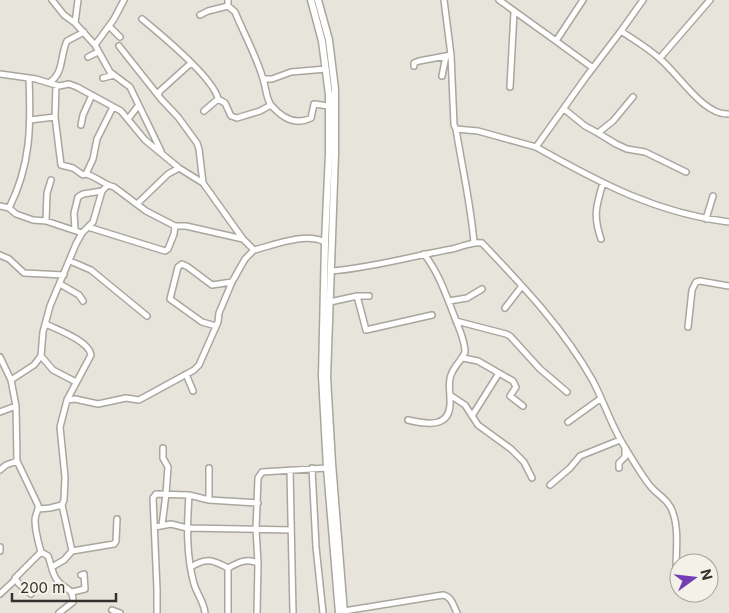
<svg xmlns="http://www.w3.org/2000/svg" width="729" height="613" font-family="Inter,sans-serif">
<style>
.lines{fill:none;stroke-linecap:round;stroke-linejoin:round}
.minor-casing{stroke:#a9a69e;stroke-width:8}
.major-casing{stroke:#a9a69e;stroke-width:9}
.minor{stroke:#fff;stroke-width:5}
.major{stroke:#fff;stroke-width:6}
</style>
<rect width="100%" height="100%" fill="#e7e4db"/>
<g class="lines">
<g class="minor-casing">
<path id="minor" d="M52 0 64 15 75 23 95 45 110 72 130 87 161 151
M228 0V6L235 12C244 34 257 57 263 79 266 87 266 99 271 105 282 118 295 126 311 118L314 104 329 106
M444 0 451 55 454 125 456 129C462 167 471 205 474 243
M499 0 556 41
M583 0 556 41 593 68
M200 15 208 11 228 6
M142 19C159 33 214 78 218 99L204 111
M75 23 78 0
M109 26 120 37
M621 31C634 40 648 48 659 58 678 73 703 116 729 114
M95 45 114 19 124 0
M119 46 161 99 178 117 197 143 199 149 203 183
M88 57 98 52
M660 58 710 0
M414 66V63L419 61 451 55
M0 74 36 79 59 86 69 84 77 87 121 111 145 140 179 168 203 183 243 239 254 250C275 245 304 232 325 242
M442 76 446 56
M103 78 114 75
M263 79H272L291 72 326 69
M50 82C64 73 60 55 67 41L84 32
M56 85 55 117 61 165 73 168 83 175 86 174 93 159 97 139 113 107
M510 87 514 12
M158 95 160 91 191 63
M218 99 225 103 231 116 237 118 260 111 271 105
M564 109 585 126 598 133 613 121 633 97
M128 119 138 106
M30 120 55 117
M81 125 83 115 92 95
M456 129 478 131 536 147 586 77 621 31 643 0
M598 133 616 144 627 149 645 152 686 172
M536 147C600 183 656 213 729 222
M86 174C97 177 104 185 114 187L146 211 175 226H186L243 239
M137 204 168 174 179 168
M0 206 9 208 16 214 33 220 46 221 82 233
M9 208C31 165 31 125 29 78
M706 219 713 196
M46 221 47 193 51 180
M88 227 165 251 168 249 174 234 175 226
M75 230 74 213 78 197 83 194 102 191
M601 239C593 216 596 206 603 183
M0 255 9 259 24 273 64 275
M70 261 91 270 147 316
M331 271C372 268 412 256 452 249 461 247 473 241 482 243 523 286 564 329 593 381 605 404 612 428 626 449 634 462 642 476 651 487 659 496 669 500 673 513 679 530 676 551 676 569
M60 284 79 295 83 301
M357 296 366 330 432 315
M449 301 467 298 482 289
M330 302 357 296H369
M505 308 522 286
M456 321 506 334 510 336 540 369 567 392
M216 326 202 322 170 299 178 267 182 264 188 267 212 285 232 282
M688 327 692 290 696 282 700 281 729 286
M41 356 53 370 76 382
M0 357 11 380 16 406 17 461 38 505C39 511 35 514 35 520 35 531 38 541 41 552L48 556C51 563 52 574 57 580 64 590 74 587 73 602L59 613
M463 358 478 361 513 381 516 387 510 396 523 406
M186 374 193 391
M11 380 34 365 41 356 43 332 50 306 76 244 82 233 93 222 102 191 107 186
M450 395 465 405 478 425 511 449 524 462 532 478
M67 400 75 399 98 404 126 398 139 400 194 370 199 365 218 322 219 313 232 282 245 259 254 250
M0 412 16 406
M472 416 499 373
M408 420C429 425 452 428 450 399 450 391 448 382 451 375 454 366 462 360 465 352 465 340 459 329 455 318 446 295 439 273 424 254
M568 422 600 399
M209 468V500
M312 468 316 547 323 613
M619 468V463L625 457V448
M0 470 6 465 17 461
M290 471 293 613
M550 485 570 468 580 456 620 440
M189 495C187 525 186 555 194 584 197 594 204 602 205 613
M38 509 50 508 62 505 64 500 65 477 60 427 67 400 91 355C89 341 58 330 46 324
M162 525 166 494 168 467 163 458V448
M155 527 171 524 187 528 291 530
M0 547V551
M72 551 114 544 116 541 117 519
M52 567 64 560 72 551 62 505
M191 567C206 557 213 560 228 568
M228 568C239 562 246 558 258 563
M72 592 85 589 84 574 81 575
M0 594 15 580
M31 594 19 584 15 578 41 552
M112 610 120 613
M344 611 443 595C452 597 453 605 457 613
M157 613V589L153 498 156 494 189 495 209 500 258 503
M228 613V568
M257 613 258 563 256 529 258 478 262 472 327 468"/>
</g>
<g class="major-casing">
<path id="major" d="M311 0 322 41 329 95V153L325 242 322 376 327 468 339 613
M318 0 329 40 335 89V154L327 377 332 463 344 613"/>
</g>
<use href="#minor" class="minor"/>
<use href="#major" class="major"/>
</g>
<g transform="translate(694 578) rotate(75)"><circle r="24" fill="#f4f1e8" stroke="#a6a49d"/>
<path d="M0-4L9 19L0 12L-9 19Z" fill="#733eb5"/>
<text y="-8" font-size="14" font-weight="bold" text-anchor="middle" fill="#32312d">N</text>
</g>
<path d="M12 593v8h104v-8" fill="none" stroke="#32312d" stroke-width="2.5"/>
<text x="20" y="593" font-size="15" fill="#32312d" stroke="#f4f1e8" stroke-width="4" paint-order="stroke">200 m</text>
</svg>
